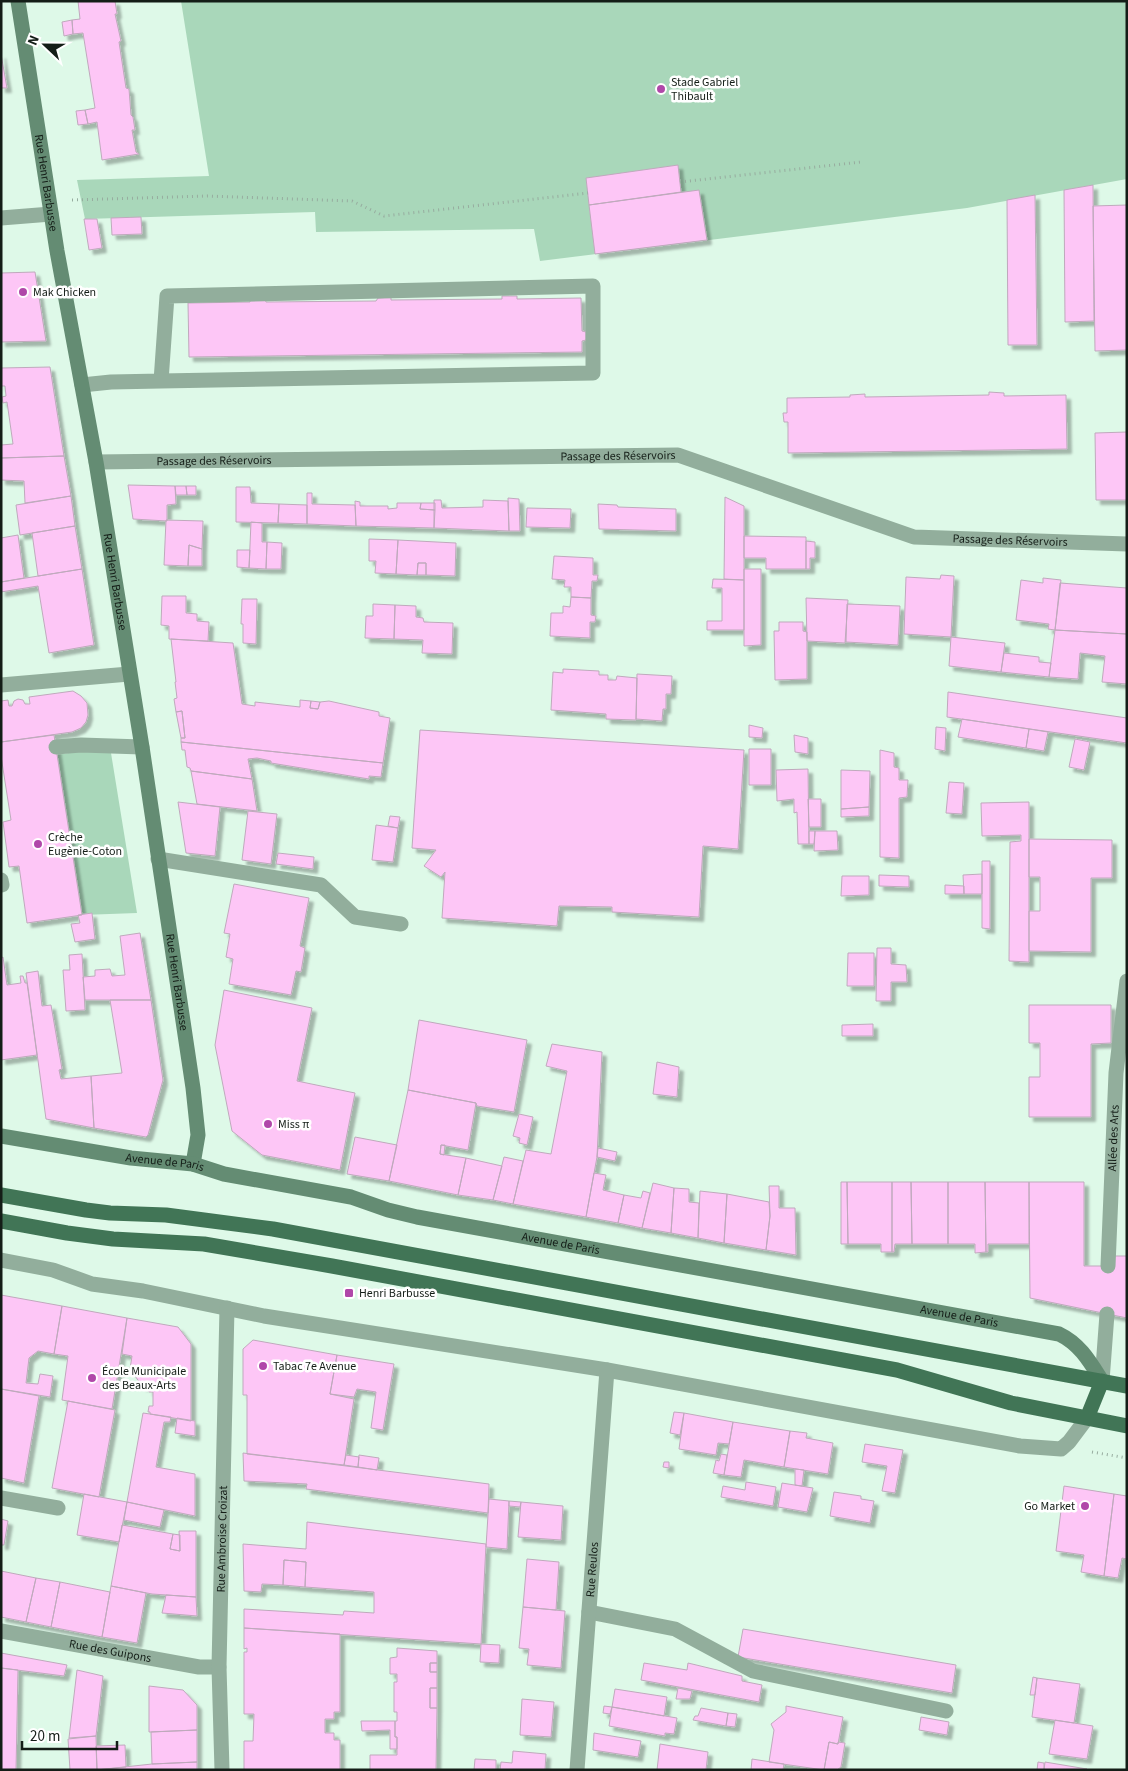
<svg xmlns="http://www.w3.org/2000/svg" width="1128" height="1771" font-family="'Source Sans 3',sans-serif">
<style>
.green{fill:#a9d7ba}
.building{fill:#fdc6f6;stroke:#bfa9bc;filter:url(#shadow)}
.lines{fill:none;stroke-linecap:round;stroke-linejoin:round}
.path{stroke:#97ac9f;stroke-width:3;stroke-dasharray:1 4;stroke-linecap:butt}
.service{stroke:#92ae9c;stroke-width:15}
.minor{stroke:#92ae9c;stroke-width:15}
.secondary{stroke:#648c73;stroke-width:15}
.primary{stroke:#417556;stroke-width:15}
.poi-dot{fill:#b047a9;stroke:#fff;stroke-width:2}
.labels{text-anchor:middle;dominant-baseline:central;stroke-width:5;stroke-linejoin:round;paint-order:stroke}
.poi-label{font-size:12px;fill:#141d17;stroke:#fff;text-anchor:start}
.street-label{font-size:12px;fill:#141d17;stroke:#fff}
</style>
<defs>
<filter id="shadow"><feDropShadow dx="4.5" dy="4.5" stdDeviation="1" flood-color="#0004"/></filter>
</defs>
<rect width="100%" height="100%" fill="#def9e8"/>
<path class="green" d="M181 1H1127V179L967 208 540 261 534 229 316 232 315 212 85 219 77 180 209 176Z
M86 750 111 753 137 913 82 915 57 755Z"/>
<path class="building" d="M78 1H115L117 14H115L121 41 119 42 126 88 129 89 131 115 133 117 135 130H132L136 152 139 154 102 160 97 122 88 124 85 110 95 108 83 33 73 34 72 20 80 19Z
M72 20 73 34 64 36 62 22Z
M1 54 7 88H1Z
M85 110 88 124 78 125 76 111Z
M678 165 681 192 589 205 586 178Z
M1093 185 1094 321 1065 322 1064 190Z
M699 190 707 240 595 254 589 205Z
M1035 195 1037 345H1008L1007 200Z
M1127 205V350L1095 351 1093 206Z
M141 217 142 234 112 235 111 218Z
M84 219H97L102 248 89 250Z
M35 272 46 341 1 342V273Z
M502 296H517V299L581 298 582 331 586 332V340L582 341V352L189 357 188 303 250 302V299H265L266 302 376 301 378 298 391 297V300L502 299Z
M50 367 64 456 1 458V445L13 444 7 402 3 403 2 397 6 396 5 386H1V368Z
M989 392 1004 393V396L1066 395 1067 449 788 453V422H784L783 413H787V398L850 397V395L865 394V397L989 395Z
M1127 432V500H1096L1095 433Z
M64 456 71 496 25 503 24 481 1 480V458Z
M128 485 175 486 176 504 167 505V521L133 519Z
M175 486H186L187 495H176Z
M186 486H196V495H187Z
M236 487H250L251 503 279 504 278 523 236 522Z
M307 493H312V504L355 505 356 526 307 524Z
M71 496 75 526 20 535 16 505Z
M725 497 744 506V580L724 579Z
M508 498 519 499 520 531H509Z
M434 500H441L442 508 483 507V500L508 501 509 531 434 528Z
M355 501 360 502V506H388V509L397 508V503H421L420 509 435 510 434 528 356 526Z
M421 503H435V510L420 509Z
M279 504 307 505V524L278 523Z
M598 504 617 505 618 507 676 509V531L599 529Z
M527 508 571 509 570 528 526 527Z
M166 520 203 521 202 549 189 545 188 566 164 565Z
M251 522 262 523V542H267L266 569 249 568Z
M75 526 82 569 38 576 32 533Z
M18 535 24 578 1 582V538Z
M744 536 806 537V569H766V558H744Z
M369 539 398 540 396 574 375 573 376 561H369Z
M398 540 456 543 455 576 426 575V563H418L417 575 396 574Z
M806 541 815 542V558H810V569H806Z
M267 542 282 543 281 569H266Z
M189 545 202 549V566H188Z
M237 550H250L249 568 237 567Z
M554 556 593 558V575H598L597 581H592L591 598 571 597V587H564L565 580 552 579Z
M418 563H426V575H417Z
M82 569 94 645 49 653 38 586 1 592V582Z
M744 569H761V645L744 646Z
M941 575 954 576 951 637 904 634 906 577 940 579Z
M1043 578 1061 580 1055 630 1048 629 1049 624 1016 620 1021 580 1043 583Z
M713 579 744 580V630H707V621H722V588H712Z
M1060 583 1127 588V634L1055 630Z
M162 596H186V613L197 614V621L209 622 208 641 169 639V626L161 625Z
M571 597 591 598V615L596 616 595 622H590V638L550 636 551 613H563V606L570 607Z
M806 598 848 600 845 643 807 641Z
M242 599H257L256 644 243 643V624H241Z
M373 604 395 605 394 639 365 638 366 616H373Z
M847 604 900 606 898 645 846 642Z
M395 605 416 606V617L423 618 424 622 453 623 452 654 422 653 423 640 394 639Z
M779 622H803V631L807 632V679L775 680 774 631H779Z
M1055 630 1127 634V684L1102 682 1105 656 1080 653 1078 679 1049 677Z
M951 637 1005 643 1001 672 949 666Z
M171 639 233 643 242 704 255 706V702L300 707V700L311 701 310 708 318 709 320 702 329 701 379 712V716L390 718 383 763 181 742V738H185L182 711 176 712 174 699 177 698 175 682H176Z
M1004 653 1039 657V662L1051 663 1049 677 1001 672Z
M563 669 599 671V675H608V680H616L617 676 637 678 636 720 606 719V714L551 710 553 672 563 673Z
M637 674 672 676 671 694H666V709H663L662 721 636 719Z
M73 691 81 696 87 703 88 715 86 722 81 728 72 732 1 742V701L8 700 9 706H12L14 701 18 699 23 700 25 704H30L29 697Z
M948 692 1127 718V743L947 717Z
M311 701 320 702 318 709 310 708Z
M182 711 185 738H181L176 712Z
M962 719 1029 729 1026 748 958 737Z
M749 725 763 728 762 738 749 737Z
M936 727 946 728 945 751 935 749Z
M1029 729 1048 732 1044 751 1026 748Z
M420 730 744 750 738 849 703 846 699 917 612 912V907L559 906 557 926 442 918 445 872 441 877 424 866 436 850 412 848Z
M54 735 82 915 27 923 19 866 9 867 3 822 11 820 1 756V742Z
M794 735 808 738V754L795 752Z
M1075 739 1090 742 1084 770 1069 767Z
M181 742 383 763 381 777 369 776V779L271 763V761L257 758 248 759 252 779 191 771 190 768 187 767 185 750H182Z
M749 749H771V785H749Z
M880 750 894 753V767L899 768V780H908L907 797 899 798V858L880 857Z
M808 769 809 844H798L797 812 794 813V799L777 801 776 770Z
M841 770 870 771 869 807 841 809Z
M191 771 252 779 257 811 197 804Z
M949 782 964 783 962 814 946 813Z
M808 799H821V827H809Z
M178 802 220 807 215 856 186 853Z
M1029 802V962L1009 961 1010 842 1021 841V835L982 836 981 803Z
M869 807V816L841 817V809Z
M248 811 277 814 271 864 242 860Z
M390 816 400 817 398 828 388 826Z
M376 825 398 828 393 862 372 860Z
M809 831H815L814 844H809Z
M815 831H837L838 850 814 851Z
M1029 839 1112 840V878H1091V952L1029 951V911H1040V877H1029Z
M278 853 314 857 313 869 276 864Z
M982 861H990V929L982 928Z
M982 874V894H964L963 875Z
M879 875 909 876V887L879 886Z
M842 876H869V895L841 896Z
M234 884 309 898 300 946 305 948 301 972 296 971 291 995 229 984 233 959 226 957 230 934 224 933Z
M945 885 964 886V894H945Z
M92 913 95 939 75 942 71 924 80 923 78 915Z
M140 933 151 1000H85L83 977 95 976V970L110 969 112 976 125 975 120 936Z
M877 948H891V964L906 965 907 982H891V1001H876Z
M848 953H874V986H847Z
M82 954 85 1010 66 1011 63 970H70L69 955Z
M3 957 7 985 21 983 20 976H23L25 983H27L37 1055 1 1060V958Z
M38 971 42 1006 51 1005 62 1069 59 1070 61 1079 91 1076 94 1128 46 1119 26 973Z
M224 990 312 1008 297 1081 355 1093 340 1170 262 1155 232 1131 215 1045Z
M110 1000H151L163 1080 148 1135 146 1137 94 1128 91 1076 122 1073Z
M1029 1005H1111V1043L1091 1044V1117H1029V1077H1040V1043H1029Z
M419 1020 527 1040 514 1112 477 1106 476 1103 408 1090Z
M873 1024V1036H842V1025Z
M552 1044 602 1052 597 1157 586 1217 513 1204 526 1150 551 1154 567 1071 546 1066Z
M657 1062 679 1067 677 1097 653 1094Z
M408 1090 476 1103 468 1150 441 1145 440 1154 466 1158 458 1195 389 1181Z
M519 1114 533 1117 527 1145 519 1143 520 1138 513 1136Z
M355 1137 397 1145 389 1181 347 1174Z
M441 1145H445L444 1155 440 1154Z
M598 1148 617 1152 615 1161 597 1157Z
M504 1157 523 1161 513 1204 493 1200Z
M466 1158 502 1166 493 1200 458 1195Z
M594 1173 606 1175 603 1190 624 1195 618 1223 586 1217Z
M841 1182H847L848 1244H841Z
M847 1182H892V1252H881V1244H848Z
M892 1182H911L912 1244H895L894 1252H892Z
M911 1182H948V1244H912Z
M948 1182H985L986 1252 975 1253V1244H948Z
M985 1182H1029V1244H988V1252H986Z
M1029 1182H1084V1266H1110L1109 1256H1127V1318L1030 1298Z
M653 1183 674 1188 671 1233 642 1228Z
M769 1186H779V1208H795L796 1255 766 1250 770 1216Z
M674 1188 689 1189V1202L699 1203 698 1238 671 1233Z
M643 1191 650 1193 642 1228 618 1223 624 1195 641 1198Z
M700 1191 727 1194 724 1243 698 1238Z
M727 1194 769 1202 770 1216 766 1250 724 1243Z
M1 1295 62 1306 54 1354 38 1351 29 1358 26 1383 38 1384 40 1374 53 1376 50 1397 1 1389Z
M62 1306 127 1318 112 1409 62 1400 68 1356 54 1354Z
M127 1318 178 1327 191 1344V1421L150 1414V1412H148L149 1406H153V1392H149L148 1384 143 1387 130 1369 132 1356 122 1354Z
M253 1340 337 1355 330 1394 354 1399 344 1465 247 1454V1395H243V1349Z
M337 1355 394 1364 383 1430 371 1428 376 1392 357 1389 354 1397 330 1394Z
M1 1389 39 1396 24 1483 1 1478Z
M68 1401 115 1410 99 1497 52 1488Z
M674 1412 684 1413 680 1435 670 1433Z
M143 1413 171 1417 170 1422H164L156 1467 195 1474V1516L127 1502Z
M684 1413 733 1422 729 1444 718 1443 716 1455 679 1449Z
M177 1418 195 1421V1436L175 1433Z
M733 1422 790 1431 784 1467 744 1460 741 1477 724 1475Z
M790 1431 807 1433 806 1438 833 1443 828 1474 784 1467Z
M865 1444 903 1450 895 1493 882 1491 887 1466 862 1462Z
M243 1453 489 1484 488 1513 306 1489 307 1484 244 1481Z
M721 1454 727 1455 724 1475 713 1473 716 1460 719 1461Z
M346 1455 359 1457 358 1467 344 1465Z
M359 1455 379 1458 377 1470 358 1467Z
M664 1462H669V1468L663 1467Z
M795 1469 804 1470 802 1486 795 1485Z
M746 1482 776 1487 773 1506 721 1497 723 1486 745 1490Z
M782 1483 813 1488 807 1512 778 1507Z
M1064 1486 1114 1494 1104 1576 1081 1572 1084 1555 1056 1551Z
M834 1492 861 1496V1499L874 1501 870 1523 830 1516Z
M84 1494 127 1502 119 1542 77 1535Z
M1114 1494 1127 1496V1559L1122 1558 1118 1578 1104 1576Z
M489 1499 509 1501 507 1549 486 1547Z
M509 1501 521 1502 520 1507 509 1506Z
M127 1502 164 1510 160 1527 124 1520Z
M521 1502 563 1506 561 1540 518 1537Z
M1 1519 8 1521 4 1545H1Z
M307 1522 486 1544 481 1644 244 1628V1609L343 1615 344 1611 374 1613V1592L305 1587 306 1562 284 1560 283 1585 262 1584 261 1592 244 1591 243 1544 306 1549Z
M122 1525 173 1534 170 1549 180 1551 179 1531H196V1597L152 1594 111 1586Z
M173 1534 180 1535V1551L170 1549Z
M527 1559 559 1562 556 1610 523 1607Z
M284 1560 306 1562 305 1587 283 1585Z
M1 1571 36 1578 26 1622 1 1617Z
M36 1578 60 1582 51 1627 26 1622Z
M60 1582 110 1592 102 1637 51 1627Z
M111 1586 146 1593 137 1643 102 1637Z
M166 1595 196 1597 197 1616 162 1613Z
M523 1607 565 1611 561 1668 527 1665 529 1649 519 1648Z
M244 1628 340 1634V1712H334V1719H325V1733H334V1740H340V1770H244V1741H253L254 1714H244V1652H247V1648L244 1649Z
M743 1629 956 1665 952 1693 738 1657Z
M481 1644 500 1645 499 1663 480 1662Z
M397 1648 437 1651V1663H430V1672H437V1688H430V1708H437L436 1770H370V1755H397V1737H395V1721H397V1712H394V1682H397V1674H390V1658L397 1657Z
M1 1653 67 1665 64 1676 1 1668Z
M430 1663H437V1672H430Z
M644 1663 687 1670 688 1663 742 1676V1681L762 1685 759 1702 641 1680Z
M1 1668 18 1670 16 1770H1Z
M77 1670 103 1676 96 1736 69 1738Z
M1033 1677 1037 1678 1035 1695H1030Z
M1037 1678 1080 1684 1074 1723 1032 1717Z
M149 1686 183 1690 197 1705V1730L149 1732Z
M430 1688H437V1708H430Z
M678 1688 692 1691 690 1699H676Z
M615 1689 667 1697 664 1716 612 1707Z
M522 1699 554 1702 551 1737 520 1735Z
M604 1706 612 1707 610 1714 603 1713Z
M786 1706 843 1717 838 1744 829 1742 824 1770 769 1762 774 1730 771 1724 786 1712Z
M612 1707 677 1718 674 1734 665 1733V1736L609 1726Z
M701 1708 728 1713 726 1726 693 1720 695 1716H698Z
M728 1713 737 1714 735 1727 726 1726Z
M921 1717 949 1722 947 1735 919 1730Z
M1055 1720 1093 1726 1087 1759 1049 1754Z
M361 1721H395V1737H397V1749H390V1730L362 1731Z
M197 1730V1762L152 1764 151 1732Z
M594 1733 641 1741 638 1757 593 1750Z
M96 1736 97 1770H70L68 1739Z
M829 1742 838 1744V1742L845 1743 841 1767 837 1770H824Z
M660 1744 708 1752 706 1770H657Z
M125 1745 126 1767 97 1770 96 1746Z
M513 1751 546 1754 545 1770H500L501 1762 512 1763Z
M475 1759 496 1760V1770H474Z
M752 1759 784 1764 783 1770H751Z
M197 1762V1770H96L152 1764Z
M1038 1762 1044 1763V1770H1037Z
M1045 1762 1087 1769 1044 1770Z"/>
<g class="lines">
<path class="path" d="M680 182 861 162
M72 200 207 196 352 201 384 216 588 193
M1092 1452 1127 1458"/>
<g class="service">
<path d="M82 385 111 382 161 381 593 373V286L167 296 161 381"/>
<path d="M1 685 129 674"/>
<path d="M56 747 81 745 142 747"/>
<path d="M158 859 321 885 355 917 401 924"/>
<path d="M1 880 2 885"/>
<path id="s1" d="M1108 1266 1116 1073 1127 981"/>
<path d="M1102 1381 1107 1314"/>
<path d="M589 1612 675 1629 753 1671 946 1711"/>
</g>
<g class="minor">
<path d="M1 218 51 214"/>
<path id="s2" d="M96 462 678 455 914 537 1127 544"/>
<path d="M1 1260 53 1270 92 1284 143 1291 264 1316 607 1370 1020 1446 1061 1449 1069 1442 1087 1418"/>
<path d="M1 1498 58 1508"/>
<path id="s3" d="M1 1631 199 1667H219"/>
<path id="s4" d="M222 1770 219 1667 227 1308"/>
<path id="s5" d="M577 1770 607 1370"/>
</g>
<g class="secondary">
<path id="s6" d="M18 1 57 251 96 462 142 747 193 1088 198 1135 193 1164"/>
<path id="s7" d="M1 1136 131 1158 193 1164 224 1174 351 1197 388 1210 417 1217 1059 1334C1080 1344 1090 1362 1102 1381"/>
</g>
<path class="primary" d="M1 1195 86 1210 110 1213 166 1215 273 1229 1127 1386
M1 1221 67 1233 113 1239 204 1244 332 1266 897 1370 1011 1403 1127 1426
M1087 1418 1102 1381"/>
</g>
<g class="poi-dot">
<circle cx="661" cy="89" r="5"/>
<circle cx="23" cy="292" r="5"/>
<circle cx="38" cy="844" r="5"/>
<circle cx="268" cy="1124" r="5"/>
<rect x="344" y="1288" width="10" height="10" rx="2.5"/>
<circle cx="263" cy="1366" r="5"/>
<circle cx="92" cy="1378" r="5"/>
<circle cx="1085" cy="1506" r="5"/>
</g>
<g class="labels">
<g class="poi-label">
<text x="671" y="82">Stade Gabriel<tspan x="671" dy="14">Thibault</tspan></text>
<text x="33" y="292">Mak Chicken</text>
<text x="48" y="837">Crèche<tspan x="48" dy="14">Eugènie-Coton</tspan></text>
<text x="278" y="1124">Miss π</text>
<text x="359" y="1293">Henri Barbusse</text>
<text x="273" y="1366">Tabac 7e Avenue</text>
<text x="102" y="1371">École Municipale<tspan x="102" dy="14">des Beaux-Arts</tspan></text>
<text x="1075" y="1506" text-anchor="end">Go Market</text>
</g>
<g class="street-label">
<text stroke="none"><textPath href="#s6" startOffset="184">Rue Henri Barbusse</textPath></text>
<text stroke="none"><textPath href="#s2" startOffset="522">Passage des Réservoirs</textPath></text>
<text stroke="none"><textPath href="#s2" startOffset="118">Passage des Réservoirs</textPath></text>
<text stroke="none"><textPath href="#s2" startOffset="928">Passage des Réservoirs</textPath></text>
<text stroke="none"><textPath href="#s6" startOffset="589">Rue Henri Barbusse</textPath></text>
<text stroke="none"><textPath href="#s6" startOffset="994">Rue Henri Barbusse</textPath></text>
<text stroke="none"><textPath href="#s1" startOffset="128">Allée des Arts</textPath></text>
<text stroke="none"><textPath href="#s7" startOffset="166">Avenue de Paris</textPath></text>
<text stroke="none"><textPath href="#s7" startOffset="571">Avenue de Paris</textPath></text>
<text stroke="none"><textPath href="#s7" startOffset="976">Avenue de Paris</textPath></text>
<text stroke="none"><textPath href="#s4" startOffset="231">Rue Ambroise Croizat</textPath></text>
<text stroke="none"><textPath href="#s5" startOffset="201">Rue Reulos</textPath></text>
<text stroke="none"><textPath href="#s3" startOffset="111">Rue des Guipons</textPath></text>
</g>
</g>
<rect width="1128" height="1771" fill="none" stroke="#141d17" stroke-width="5"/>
<g transform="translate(45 45) rotate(292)" stroke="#ffffff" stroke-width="4" paint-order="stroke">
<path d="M0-4L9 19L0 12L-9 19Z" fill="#141d17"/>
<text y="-8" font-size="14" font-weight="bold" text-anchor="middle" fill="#141d17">N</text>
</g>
<path d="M22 1741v8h95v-8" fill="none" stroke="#141d17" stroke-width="2.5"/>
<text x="30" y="1741" font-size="15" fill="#141d17" stroke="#ffffff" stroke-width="4" paint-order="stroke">20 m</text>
</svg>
